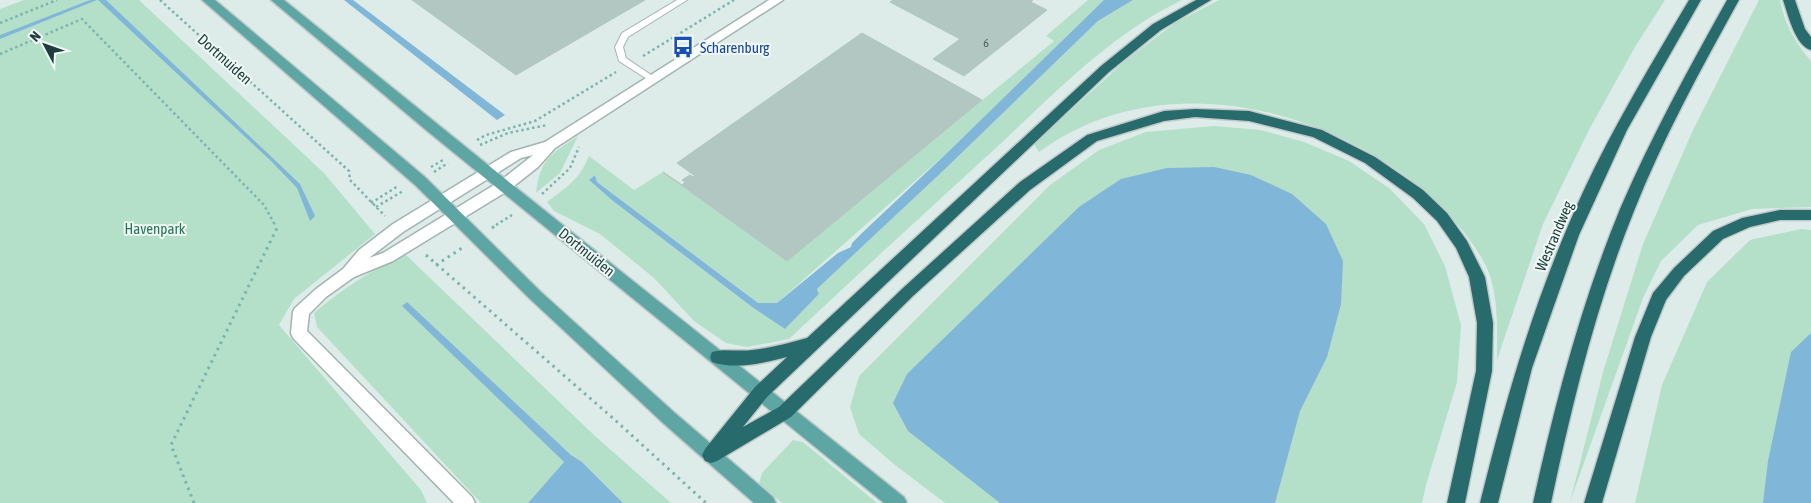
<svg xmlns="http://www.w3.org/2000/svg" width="1811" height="503" font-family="'Asap Condensed',sans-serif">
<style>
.green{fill:#b4e0ca}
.water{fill:#80b6d7}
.building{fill:#b3c7c2;stroke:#b0c6c2}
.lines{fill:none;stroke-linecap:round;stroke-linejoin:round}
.lane-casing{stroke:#a1b4b2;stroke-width:2}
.street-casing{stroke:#a1b4b2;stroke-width:3}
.primary-casing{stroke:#c0c9c8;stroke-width:3}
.highway-casing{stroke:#c0c9c8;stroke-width:3}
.path-far1{stroke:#7bb3ae;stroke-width:2.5;stroke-dasharray:2.5 3;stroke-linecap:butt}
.path{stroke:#7bb3ae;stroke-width:3;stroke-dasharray:2.5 4.5;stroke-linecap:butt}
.lane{fill:#fff;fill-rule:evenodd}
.street{fill:#fff;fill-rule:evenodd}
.primary{fill:#5ea6a4;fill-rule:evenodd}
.highway{fill:#276b6c;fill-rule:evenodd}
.labels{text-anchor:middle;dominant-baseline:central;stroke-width:4;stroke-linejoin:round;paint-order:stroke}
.number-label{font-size:12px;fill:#43605e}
.transit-label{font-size:15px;fill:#164399;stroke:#eff8f5;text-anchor:start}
.street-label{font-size:15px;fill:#1e3d3c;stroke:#eff8f5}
.park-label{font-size:15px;fill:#247857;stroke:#eff8f5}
</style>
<rect width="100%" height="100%" fill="#deece9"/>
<path class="green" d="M24 0H91L0 35V9Z
M94 0H139L324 173 375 234 294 299 279 325 421 490 427 503H0V37Z
M1088 0H1105L948 152 777 303H758L597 182 595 175 589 180 613 201 752 307 785 329 819 294 817 289 944 170 1098 21 1133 0H1182C1111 34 1055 93 998 146 928 210 858 274 789 339L747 347 726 343 694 321 654 278 600 234 554 211 547 202C567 187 579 180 589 156L634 190 663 172 787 261 1054 41 1046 36Z
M1219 0H1665L1635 47 1590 128 1543 224 1497 360C1497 331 1499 293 1486 266 1469 232 1434 196 1403 174 1298 99 1148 72 1039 152L1034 144 1125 61 1175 23Z
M1759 0H1780C1784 23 1796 44 1811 61V207L1752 209 1698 225 1661 261 1643 298 1570 502 1603 372 1643 244 1693 130Z
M1214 126 1261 130 1304 142 1349 161 1389 188 1424 224 1445 266 1461 325 1457 382 1426 485 1422 503H945L895 465 859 434 850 407 859 376 1050 185 1099 150 1146 132Z
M578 136 560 173 536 193C540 159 551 154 578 136Z
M1801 229 1811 230V503H1635L1662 385 1707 282 1750 240Z
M405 254 595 436 671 503H623L582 462 571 455 403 305 564 462 528 503H481L317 327 314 313C343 288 371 271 405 254Z
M793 440 803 442 877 503H782L759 484 762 473Z"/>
<path class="water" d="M90 0H97L0 39V35Z
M98 0H106L300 184 315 216 310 221 297 188 271 161Z
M344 0H353L505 115 497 120Z
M1104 0H1133L1098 21 944 170 817 289 819 294 785 329 752 307 613 201 589 180 595 175 597 182 758 303H777L838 253 851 247 852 243 862 233 948 152Z
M1214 167 1251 175 1292 194 1326 224 1343 261 1341 304 1327 357 1300 411 1275 503H1000L908 431 893 403 907 374 1079 207 1121 179 1167 168Z
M407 302 571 455 582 462 623 503H528L564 462 402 306Z
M1811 333V503H1763L1768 461 1791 352Z"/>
<path class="building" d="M412 0H645L516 75Z
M893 0H1033L1031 2 1047 10 964 76 933 59 960 39 890 2Z
M862 33 982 100 787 261 663 172 682 185 685 182 682 180 690 175 693 177 695 176 677 163Z"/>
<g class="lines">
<g class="lane-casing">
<path id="lane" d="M677 0H687L628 37 623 47 626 58 657 79 656 81H650L619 61 615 47 622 33Z"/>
</g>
<g class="street-casing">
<path id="street" d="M769 0H783L555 148 538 167 509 190 393 261 354 277 326 297 309 314 307 331 472 497 475 503H454L293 338 291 333 293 312 295 308 316 289 343 269 359 250 393 224 511 152 545 142ZM533 155 499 182 383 253 369 258 403 232 521 158Z"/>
</g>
<g class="primary-casing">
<path id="primary" d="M202 0H215L425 177 540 291 675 413 773 497 776 503H754L663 423 530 299 415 185Z
M271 0H284L514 186 904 497 907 503H884L426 130Z"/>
</g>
<g class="highway-casing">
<path id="highway" d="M1196 0H1211L1161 30 1109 72 767 397 743 427 779 407 903 288 1020 182 1087 135 1164 111 1195 109 1249 111 1322 130 1375 157 1423 190 1447 213 1467 241 1485 277 1493 323 1492 371 1465 503H1447L1476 371 1477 323 1469 277 1456 248 1437 221 1413 198 1365 163 1313 137 1249 121 1195 117 1164 121 1097 141 1030 190 913 296 791 417 717 461 711 463 705 461 702 455 705 449 755 387 787 357C764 363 735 370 712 362L710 357 712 352C724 348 739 352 752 350 771 348 789 343 807 338L1101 66 1153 24Z
M1689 0H1701L1627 130 1579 235 1532 368 1498 503H1480C1507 394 1536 294 1583 192 1614 125 1652 63 1689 0Z
M1727 0H1739C1701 69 1663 138 1634 211 1596 305 1572 404 1551 503H1533C1555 403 1581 304 1620 209 1651 137 1689 68 1727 0Z
M1783 0H1795L1805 29 1811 37V50C1795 46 1788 14 1783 0Z
M1780 210H1811V220H1780L1750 227 1723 239 1684 276 1666 300 1651 337 1602 503H1584L1635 337 1653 293 1674 268 1713 231 1742 218Z"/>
</g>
<path class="path-far1" d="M160 0 349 171 350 180 385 216
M0 23 57 0
M0 54 82 19 264 205 275 225
M643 56 734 0
M477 140 486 135 535 121 616 72
M480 145 508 133 547 125
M431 167 443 160
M434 172 448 163
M542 194 570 168 579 147
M371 203 398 186
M376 207 403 191
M496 225 512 215"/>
<path class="path" d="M492 228 498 224
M426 255 615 420 706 503
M436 265 462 248
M194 503 171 445 277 228 275 224"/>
<use href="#lane" class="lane"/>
<use href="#street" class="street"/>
<use href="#primary" class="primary"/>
<use href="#highway" class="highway"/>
</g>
<defs>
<g id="bus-bare" transform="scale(1.725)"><path d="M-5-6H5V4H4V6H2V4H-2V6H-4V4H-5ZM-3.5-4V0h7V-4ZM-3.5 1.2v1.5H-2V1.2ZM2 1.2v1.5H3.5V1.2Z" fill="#1a4fb4" stroke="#eff8f5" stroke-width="2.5" paint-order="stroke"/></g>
</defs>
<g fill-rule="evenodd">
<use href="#bus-bare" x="683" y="47"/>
</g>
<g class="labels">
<g class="number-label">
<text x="986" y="43">6</text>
</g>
<g class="transit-label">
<text x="700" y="47">Scharenburg</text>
</g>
<g class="street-label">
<text transform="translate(225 59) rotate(42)">Dortmuiden</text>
<text transform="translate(1554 236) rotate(-67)">Westrandweg</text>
<text transform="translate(587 252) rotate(39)">Dortmuiden</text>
</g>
<g class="park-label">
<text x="155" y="228">Havenpark</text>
</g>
</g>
<g transform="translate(45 45) rotate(311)" stroke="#eff8f5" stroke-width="4" paint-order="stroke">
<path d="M0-4L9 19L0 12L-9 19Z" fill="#1e3d3c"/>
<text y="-8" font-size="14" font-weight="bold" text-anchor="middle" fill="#1e3d3c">N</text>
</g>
</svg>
